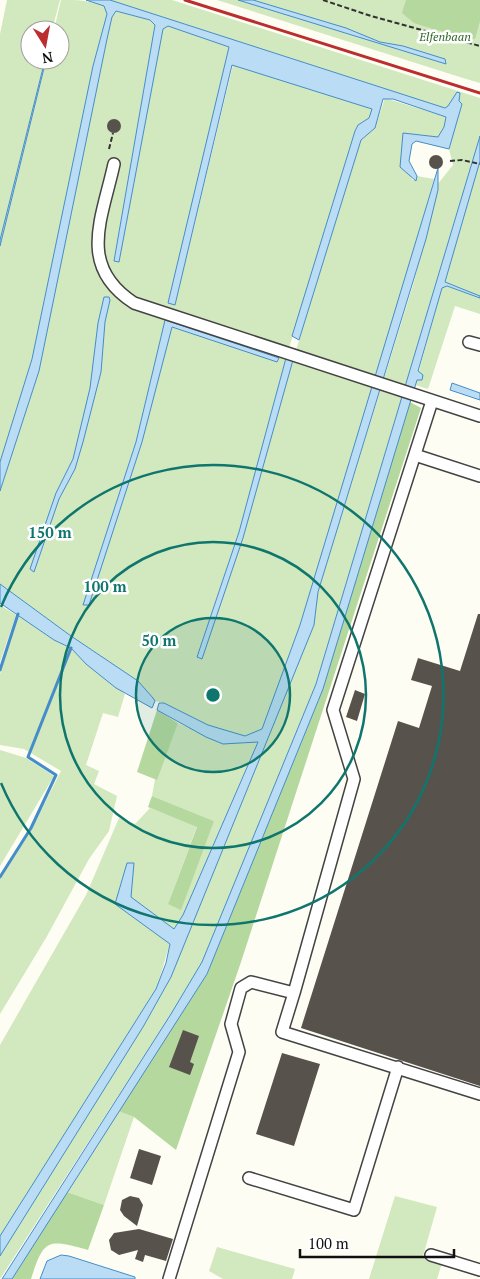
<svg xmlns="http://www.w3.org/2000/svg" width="480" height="1279" font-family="'PT Serif',serif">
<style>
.green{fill:#d2e8be;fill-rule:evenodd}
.forest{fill:#b5d89e}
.water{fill:#badcf4;stroke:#448dc8}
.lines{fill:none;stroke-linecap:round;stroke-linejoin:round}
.stream{stroke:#448dc8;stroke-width:3}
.building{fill:#58524d}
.minor-casing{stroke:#434343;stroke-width:14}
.path{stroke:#323232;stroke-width:2;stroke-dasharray:5 2.5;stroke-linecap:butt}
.minor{stroke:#fff;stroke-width:11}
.rail{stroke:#bb2d2e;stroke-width:3}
.ring{fill:none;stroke:#0f766e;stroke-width:2.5}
.labels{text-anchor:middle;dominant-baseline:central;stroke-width:5;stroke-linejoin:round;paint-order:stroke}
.park-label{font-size:12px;font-style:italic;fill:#2d6622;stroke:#fff}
.centre{fill:#0f766e;stroke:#fff;stroke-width:2.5}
.ring-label{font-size:15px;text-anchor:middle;font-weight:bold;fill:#0f766e;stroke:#fff;stroke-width:5;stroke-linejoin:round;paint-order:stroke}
</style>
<rect width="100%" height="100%" fill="#fefdf3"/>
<path class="green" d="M7 0H60L52 30H30V60H45L0 240V34Z
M61 0C77 0 92 0 105 7L107 14 93 66 32 359 0 462V246L46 60H60V30H54Z
M110 0H172L480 98V136L316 684 202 962 171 1014 0 1279V1256L143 1027 171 977 314 625 318 592 413 285 438 190 437 185 453 165 449 149 461 107 457 93 448 106 445 108Z
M217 0H480V83L463 78Z
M116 11 150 20 155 25 114 260 119 261 163 29 168 26 229 47 169 303 175 305 233 65C247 66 366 103 372 110L369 118 358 125 355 131 286 358 239 532 197 656 202 659 243 538 293 360 361 140 375 128 385 98 446 117 444 127 438 137 403 134 402 138 412 180H417V176L434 179 396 315 300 625 262 729 245 736 240 735 208 725 164 703 155 701 138 681 71 636 0 584V491L39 371 107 39 112 17ZM165 320 279 358 277 362 172 327 142 442 89 604 83 605 136 442Z
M480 161V296L447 285 445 281Z
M447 286 480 298V314L455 306 428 389 415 385 442 288Z
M0 605 16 615 0 662Z
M18 614 54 640 71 648 125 694 118 717 103 713 86 765 99 771 94 784 117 796 109 831 89 859 46 938 0 1014V877L32 828 61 771 24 749 0 745V674Z
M178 723 223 744 258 741 183 915C169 937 165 965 156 989L0 1236V1045L86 895 119 818 135 824 150 808 197 826 168 904 214 821 152 796 155 779Z
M0 750 26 758 54 776 0 866Z
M118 1111 134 1117 104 1205 67 1192Z
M395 1196 437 1207 423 1256 442 1263 437 1279H369Z
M217 1247 295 1269 292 1279H223L209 1271Z"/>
<path class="forest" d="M406 0H480V21L475 39 433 29 414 23 402 13Z
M410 402 421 408 240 965 176 1150 134 1117 118 1111 207 974 323 689Z
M157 710 178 723 157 780 137 772Z
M152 796 214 821 181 910 168 904 197 827 148 807Z
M67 1192 104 1205 88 1250C48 1239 44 1238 31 1279H12Z"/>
<path class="water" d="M86 0H110L445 108 448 106 457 92 460 93 459 101 462 104 449 149 416 141 412 144 409 161 417 176 416 181 400 167 403 133 438 137 444 127 446 117 393 99H383L375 128 361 140 299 340 292 336 355 131 358 125 369 118 372 109 232 65 175 305 168 303 229 47 168 26 163 29 119 262 114 261 155 25 150 20 116 11 112 17 107 39 39 371 0 491V462L32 359 93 66 107 14 104 6Z
M238 0H253L346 28 380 42 403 46 445 59 446 64Z
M45 60H46L0 246V240Z
M480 136V161L445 282 480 296V298L447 286 442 288 418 371 423 375 422 380H417L323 689 207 974 12 1279H2L171 1014 202 962 316 684Z
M438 168V190L426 239 318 592 314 625 171 977 143 1027 0 1256V1236L156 989 166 963 170 944 115 904 127 863H134L131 897 174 929 183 915 258 742 223 744 206 737 157 710 159 703H164L208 725 245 736 262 729 300 625Z
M104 297H109L110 300 105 322 101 372 83 442 75 469 59 499 34 572 30 569 56 493 73 459 90 388 98 323Z
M165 320 279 358 277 362 172 327 142 442 89 605H83L136 442Z
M286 358 293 360 243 538 202 659 197 657 239 532Z
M452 383 480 393V400L450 390Z
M0 584 71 636 138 681 153 698 155 701 152 708 116 688 86 664 71 648 54 640 0 603Z
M61 1255 69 1256 135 1277V1279H40L47 1261Z"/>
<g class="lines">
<path class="stream" d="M0 670 18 614
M0 877 31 828 56 775 28 757 71 648"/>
</g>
<path class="building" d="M107 126a7 7 0 1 1 14 0a7 7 0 1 1-14 0Z
M429 162a7 7 0 1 1 14 0a7 7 0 1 1-14 0Z
M478 614H480V1086L301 1028 398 721 419 728 432 686 411 680 418 658 460 671Z
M355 690 365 694 357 721 346 717Z
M183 1030 199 1036 190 1062 194 1064 190 1075 169 1067Z
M282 1053 320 1064 294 1146 256 1134Z
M139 1149 161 1156 152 1185 130 1178Z
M130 1196 139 1198 143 1205 137 1226 124 1216 120 1210 122 1200Z
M139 1229 173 1239 166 1261 145 1255 143 1262 135 1259 138 1250 119 1255 111 1250 109 1240 114 1233Z"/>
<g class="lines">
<g class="minor-casing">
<path id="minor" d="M114 164C102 219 77 266 134 303L480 416
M469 342 480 345
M415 455 480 476
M294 993 354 779 333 710 432 401
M249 1178 354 1210 398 1067
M431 1255 480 1270
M169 1279 239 1052 231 1024 241 988 251 982 294 993 282 1032 480 1094"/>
</g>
<path class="path" d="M323 0 371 16 480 46
M109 149 113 133
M450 161 462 160 480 164"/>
<use href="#minor" class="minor"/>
<path class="rail" d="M185 0 480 93"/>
</g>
<circle cx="213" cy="695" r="77" fill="#0f766e" fill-opacity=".12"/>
<g class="ring">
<circle cx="213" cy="695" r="77"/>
<circle cx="213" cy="695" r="153"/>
<path d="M1 607A230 230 0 1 1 1 783"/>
</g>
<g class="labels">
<g class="park-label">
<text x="445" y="36">Elfenbaan</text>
</g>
</g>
<circle cx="213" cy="695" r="8" class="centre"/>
<g class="ring-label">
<text x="50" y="538">150 m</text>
<text x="105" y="592">100 m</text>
<text x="159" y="646">50 m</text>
</g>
<g transform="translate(45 45) rotate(169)"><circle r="24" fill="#ffffff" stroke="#9f9f9f"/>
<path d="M0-4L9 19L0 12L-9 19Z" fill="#bb2d2e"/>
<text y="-8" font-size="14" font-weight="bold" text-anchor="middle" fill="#101010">N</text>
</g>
<path d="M300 1249v8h154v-8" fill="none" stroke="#101010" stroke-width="2.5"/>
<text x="308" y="1249" font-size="15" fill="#101010" stroke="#ffffff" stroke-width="4" paint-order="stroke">100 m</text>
</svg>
